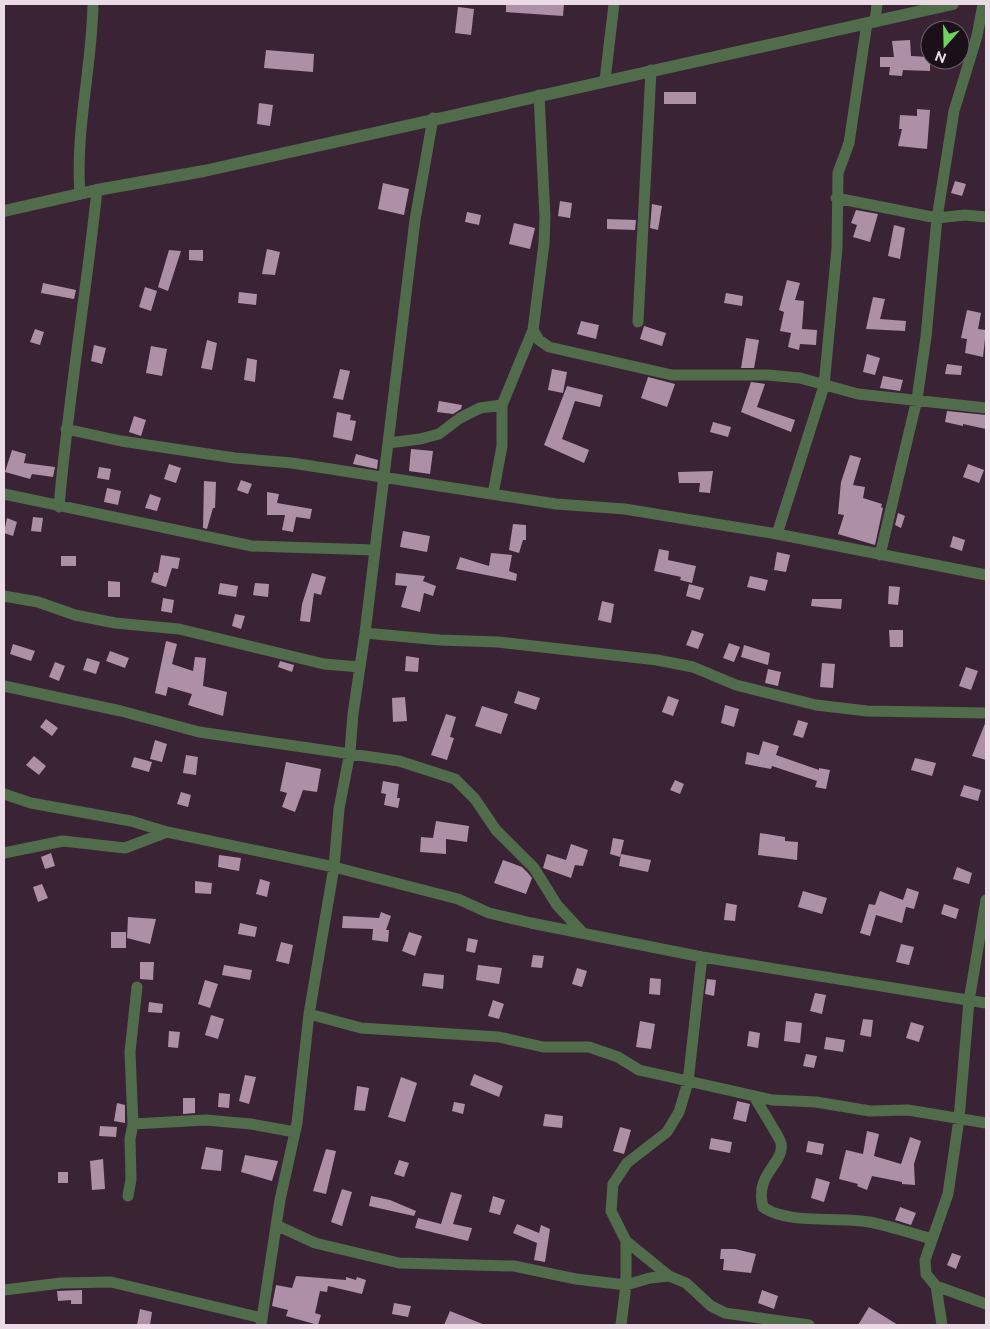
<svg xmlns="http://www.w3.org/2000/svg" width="990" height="1329" font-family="Raleway,sans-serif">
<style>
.building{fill:#ad8fa6}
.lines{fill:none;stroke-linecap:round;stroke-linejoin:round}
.minor{stroke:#506c4b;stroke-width:11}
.tertiary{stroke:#506c4b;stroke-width:12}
</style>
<rect width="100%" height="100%" fill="#3b2336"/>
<path class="building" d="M506 4H564L563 16 506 12Z
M458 7 474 9 471 35 455 33Z
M910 40 911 56 930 57V71L903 70 902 76 889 75 890 67H880V57H894L892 41Z
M266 50 314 54 313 72 264 68Z
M664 92H696V104H664Z
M259 103 273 105 270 126 257 124Z
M917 109 930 110 927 149 898 146 902 129H899L900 115 917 116Z
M955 181 966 184 962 196 951 193Z
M383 183 409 189 404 215 378 209Z
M560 201 572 203 570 218 558 216Z
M652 204 662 206 658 230 650 228Z
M856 210 878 214 870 242 853 237 857 225 851 223Z
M467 212 481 215 479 225 465 222Z
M607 219 636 220 635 230 607 229Z
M514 223 535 228 530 249 509 244Z
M894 225 905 228 900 259 888 256Z
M267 249 280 252 275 275 262 274Z
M169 250 181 251 168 291 158 287Z
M189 250H203V261L189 260Z
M787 280 800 283 795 300 804 301 802 329 817 330 816 345 800 344 799 350 788 347 791 333 780 331 784 312 779 310Z
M43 283 76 290 74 299 41 293Z
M145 287 157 291 151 311 139 307Z
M239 292 257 294 256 305 238 303Z
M726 293 743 296 742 306 724 303Z
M873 297 885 299 880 319 906 321 905 331 866 329Z
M967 310 981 313 978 329 986 330 983 357 965 353 967 339 961 338Z
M581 321 599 325 596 339 577 334Z
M644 326 666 333 662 346 640 339Z
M35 329 44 332 40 345 30 342Z
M746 338 759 340 754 368H741Z
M207 340 217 343 212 370 201 368Z
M94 345 106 348 102 364 91 361Z
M151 346 167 349 162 376 146 373Z
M867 354 880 358 875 375 863 372Z
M247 358 257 360 255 382 244 380Z
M947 364 962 366 961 375 945 374Z
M340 369 350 371 343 400 333 398Z
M552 369 567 372 563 393 548 390Z
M883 376 903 380 900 391 880 388Z
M648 377 675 384 667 407 641 398Z
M751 382 765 384 757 407 795 420 791 432 741 412Z
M567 386 603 395 600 407 575 401 562 439 589 450 584 463 544 445Z
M439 401 462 405 461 409 453 414 437 412Z
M947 411 986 415V429L963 424V426L945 422Z
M337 412 351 415 350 420 356 421 352 441 333 437Z
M134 416 146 420 141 436 129 432Z
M713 422 731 427 728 437 710 432Z
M411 449 433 451 430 474 409 471Z
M12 450 26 454 24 463 55 467 53 477 32 474 30 479 5 472Z
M356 454 378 460 377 469 353 464Z
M850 455 861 458 853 485 865 487 863 498 882 504 881 507 883 508 875 545 838 534 844 515 838 514 841 482Z
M169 464 181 468 176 483 164 479Z
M968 464 984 470 979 483 963 477Z
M99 467 111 469 109 480 97 478Z
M713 471 710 493 699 492 700 483H679L678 472Z
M241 480 252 484 248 494 237 490Z
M204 481 216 482 215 508H213L207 529 203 528Z
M107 488 121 491 118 505 104 502Z
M267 492 279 494 277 503 312 509 310 519 296 517 293 532 282 530 285 515H267Z
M150 494 161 498 157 511 145 508Z
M898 513 905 516 901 528 895 525Z
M33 517 43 518 41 532 31 531Z
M7 518 17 522 13 536 4 533Z
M513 524 526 525V540H523L519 553 509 550Z
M403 531 430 536 427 552 400 547Z
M953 536 965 540 962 551 950 547Z
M659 549 669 551 668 560 696 566 692 583 680 580 681 577 654 571Z
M777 552 790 555 786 572 774 570Z
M491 553 512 555 509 571 517 574 516 581 456 569 460 557 489 566Z
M161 555 180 558 178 569 172 568 166 587 151 582 154 572 158 573Z
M61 556H76V566H61Z
M312 573 326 577 321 595 314 593 310 622 300 621 302 604Z
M396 573 425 576 423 581 436 586 433 596 424 593 420 612 401 607 407 586 395 585Z
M750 576 768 580 765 591 747 587Z
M108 581 120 582V597H108Z
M220 583 238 586 236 597 218 594Z
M255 583 269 584 268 597 253 595Z
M689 584 704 588 700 600 686 596Z
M889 586 900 587 898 605 888 604Z
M163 598 174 600 172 613 161 611Z
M812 599H842L841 609 811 606Z
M602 601 614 604 611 623 598 620Z
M235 614 245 616 241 629 232 626Z
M692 630 704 634 698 649 686 645Z
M889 630H903V647H890Z
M166 641 177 644 172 664 193 671 195 657 206 658 203 686 227 692 223 716 188 705 192 694 168 687 166 696 155 693Z
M729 643 740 647 734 662 723 658Z
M13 644 35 651 31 661 10 654Z
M744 645 770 653 768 665 741 657Z
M110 651 129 658 125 668 106 661Z
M406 656 419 658 418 672 405 671Z
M87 658 100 662 96 674 83 670Z
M280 661 294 665 292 672 278 667Z
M55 662 65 666 59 681 49 677Z
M822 663 835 664 833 688 820 687Z
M966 667 978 671 971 690 959 686Z
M768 669 781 672 778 686 765 683Z
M518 691 540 698 536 710 514 703Z
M668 696 679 700 673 716 662 712Z
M405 697 407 721 393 722 392 698Z
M725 705 739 709 734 727 721 723Z
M482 706 508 714 501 734 475 726Z
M446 714 456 717 450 737 454 738 447 760 431 755Z
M46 719 58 728 52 736 40 727Z
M798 720 808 723 803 738 793 735Z
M986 721V760L972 756Z
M155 740 167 744 162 762 150 759Z
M763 741 779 746 776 755 819 770V768L830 770 826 789 815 787 817 781 772 766 771 769 745 764 747 752 759 755Z
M186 755 198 757 196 775 183 773Z
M34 756 46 766 39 775 26 765Z
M134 757 152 762 149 772 131 767Z
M915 758 936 763 932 776 911 770Z
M286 762 321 769 317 792 303 790 295 812 282 807 287 793 280 791Z
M675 780 684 784 680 794 670 790Z
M383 781 399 784 397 798H400L398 808 384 805 386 794 381 793Z
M964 785 981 790 978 801 960 796Z
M181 792 191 795 188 807 177 804Z
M436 821 469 826 467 842 446 839V854L420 852 421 837 433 838Z
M760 833 785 837V841L798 842 797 860 758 855Z
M613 838 624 840 620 857 610 854Z
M571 844 588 850 583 866 575 865 571 878 543 868 547 854 566 860Z
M51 853 55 866 45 869 41 857Z
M621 854 651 860 648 872 619 866Z
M219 855 241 858 239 871 218 867Z
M503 860 522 867 528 873 532 878 526 894 494 883Z
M957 867 972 873 969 884 953 879Z
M260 879 270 882 267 897 256 894Z
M195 881 212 883 211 894 195 893Z
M42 884 48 898 38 902 33 887Z
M907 888 919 892 914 909 906 907 902 923 876 915 870 936 860 933 869 904 875 905 880 891 903 900Z
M803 891 827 898 822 914 798 907Z
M726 903 737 905 735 921 724 920Z
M944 904 959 909 956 919 941 914Z
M381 912 391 916 386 930H389L388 942 372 940 373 929 342 928 343 916 379 918Z
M128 917 156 919 150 944 127 938Z
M240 923 257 927 255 937 238 934Z
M111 932H126V948H111Z
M409 932 422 936 415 956 402 951Z
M468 938 478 940 475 953 466 951Z
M281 942 293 945 289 964 276 961Z
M901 944 914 947 909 965 896 962Z
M533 955 544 956 542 968 531 967Z
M140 962H154L153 980 140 979Z
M224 965 252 970 250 980 222 975Z
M478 965 502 968 499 984 476 980Z
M577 968 587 971 582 987 572 984Z
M424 973 444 975 443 989 422 986Z
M650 978 661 979 660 995 649 994Z
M707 979 716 980 714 996 705 994Z
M205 980 218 984 210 1008 198 1004Z
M815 993 826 995 822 1014 810 1011Z
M493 1000 504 1004 499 1019 488 1016Z
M149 1002 163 1004 162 1013 148 1012Z
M211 1015 224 1019 218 1039 205 1035Z
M863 1019 873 1020 871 1037 860 1035Z
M640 1021 655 1024 651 1049 636 1047Z
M786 1021 802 1023 800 1043 784 1041Z
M911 1022 924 1026 919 1042 906 1038Z
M169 1031 180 1032 178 1048 168 1047Z
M749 1031 760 1033 758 1048 747 1046Z
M826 1037 845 1040 843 1052 824 1049Z
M806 1054 817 1056 814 1068 803 1066Z
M474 1074 503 1086 499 1097 470 1085Z
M245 1075 256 1077 249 1104 239 1101Z
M401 1077 417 1083 405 1122 388 1117Z
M357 1086 369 1088 365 1111 354 1110Z
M219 1093 230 1094 229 1108 218 1107Z
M183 1098H195V1113L183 1114Z
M737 1101 750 1104 746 1122 733 1119Z
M454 1102 465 1104 463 1114 452 1111Z
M117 1103 125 1105V1123L114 1121Z
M545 1114 563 1116 562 1128 543 1126Z
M100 1126 117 1127 116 1137 99 1136Z
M620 1127 631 1130 624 1154 613 1151Z
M867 1131 879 1134 874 1156 901 1164 910 1137 921 1141 914 1164 915 1185 902 1184V1182L872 1176 867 1190 857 1186 858 1184 839 1179 846 1150 863 1154Z
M711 1138 732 1142 730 1153 709 1149Z
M808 1141 824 1144 822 1155 806 1152Z
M206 1147 223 1150 221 1171 201 1169Z
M326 1149 336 1151 326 1194 313 1191Z
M245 1155 278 1161 272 1181 241 1172Z
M103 1159 105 1189 92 1190 90 1161Z
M399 1160 409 1163 404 1177 394 1174Z
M58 1172H68V1183H58Z
M816 1178 830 1182 824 1202 811 1198Z
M342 1189 352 1192 342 1226 331 1222Z
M451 1192 462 1195 453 1224 472 1228 468 1241 415 1228 418 1218 441 1224Z
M371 1196 390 1200 416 1211 414 1216 369 1206Z
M493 1196 505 1200 500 1215 489 1212Z
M900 1207 916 1213 911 1225 895 1220Z
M517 1224 539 1233 541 1225 550 1229 545 1262 534 1260 537 1243 513 1233Z
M721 1249H735L756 1254 751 1273 723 1270 724 1259H720Z
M952 1253 961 1256 956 1269 947 1265Z
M296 1276 346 1280V1277L356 1280 357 1277 366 1280 362 1294 328 1286 327 1292 320 1291 315 1313 321 1315 318 1325 286 1316 288 1310 272 1306 276 1285 292 1288Z
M82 1290V1304H71V1300L58 1301 57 1291Z
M762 1290 778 1296 774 1309 758 1303Z
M394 1303 411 1306 408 1317 392 1314Z
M869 1307 898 1325H858Z
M140 1309 152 1312 150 1325H137Z
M450 1311 485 1325H444Z"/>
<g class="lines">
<path class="minor" d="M875 22 877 4
M605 80 614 4
M80 194C75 131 92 67 93 4
M836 198 937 218 965 215 986 217
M638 322 651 70
M533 330 539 340 549 347 672 375H768L800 378 858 394 986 408
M66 429 121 441 235 458 292 463 556 504 625 509 777 534 986 575
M388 443 420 439 439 434 460 418 480 408 502 405
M4 494 252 546 375 550
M493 494 502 446V405L533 330 544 244 545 218 539 95
M59 507C68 400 86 295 97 190
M777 534 824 386 837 248 838 173 849 143 867 23
M880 555 917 399 926 337 937 218 954 111 977 36 983 4
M4 596 38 602 75 615 115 623 179 629 324 664 360 667
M365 633 440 640 498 642 657 660 693 667 736 685 816 705 867 711 986 713
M4 686 121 711 199 732 399 761 455 779 475 799 496 830 534 868 557 905 582 932
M4 794 31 803 131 821 167 832 334 867 458 899 489 913 531 923 702 957 986 1003
M4 853 63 841 125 848 167 832
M702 957 688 1082 679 1112 667 1132 627 1163 613 1184 611 1211 626 1241 669 1276 686 1283 711 1306 725 1313 809 1325
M309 1014 361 1028 499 1037 543 1047H589L618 1057 639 1070 772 1100 816 1102 870 1111 908 1110 986 1123
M754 1096C758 1104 780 1138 781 1143 785 1164 754 1173 763 1207 788 1225 838 1216 869 1222 890 1226 911 1233 932 1239
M133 1124 206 1120 251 1124 295 1132
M128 1196 131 1179 130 1139 133 1124 130 1052 137 987
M276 1225 315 1243 399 1263 514 1266 576 1279 626 1285 650 1278 669 1276
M936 1286 986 1304
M4 1290 61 1283 111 1282 262 1318
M261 1325 280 1200 297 1123 309 1014 334 867 339 809 350 752 353 714 365 633 415 220 433 118
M621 1325 626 1285V1241
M942 1325 936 1286 926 1274 925 1260 948 1194 959 1119 969 1001 986 900"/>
<path class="tertiary" d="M4 211 97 190 204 171 953 4"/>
</g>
<rect width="990" height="1329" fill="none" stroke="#ebdbe7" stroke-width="10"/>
<g transform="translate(945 45) rotate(200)"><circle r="24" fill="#1b1019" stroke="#6e616b"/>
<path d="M0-4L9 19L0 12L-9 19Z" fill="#70d35f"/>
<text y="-8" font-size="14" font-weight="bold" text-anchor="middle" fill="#ebdbe7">N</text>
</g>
</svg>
